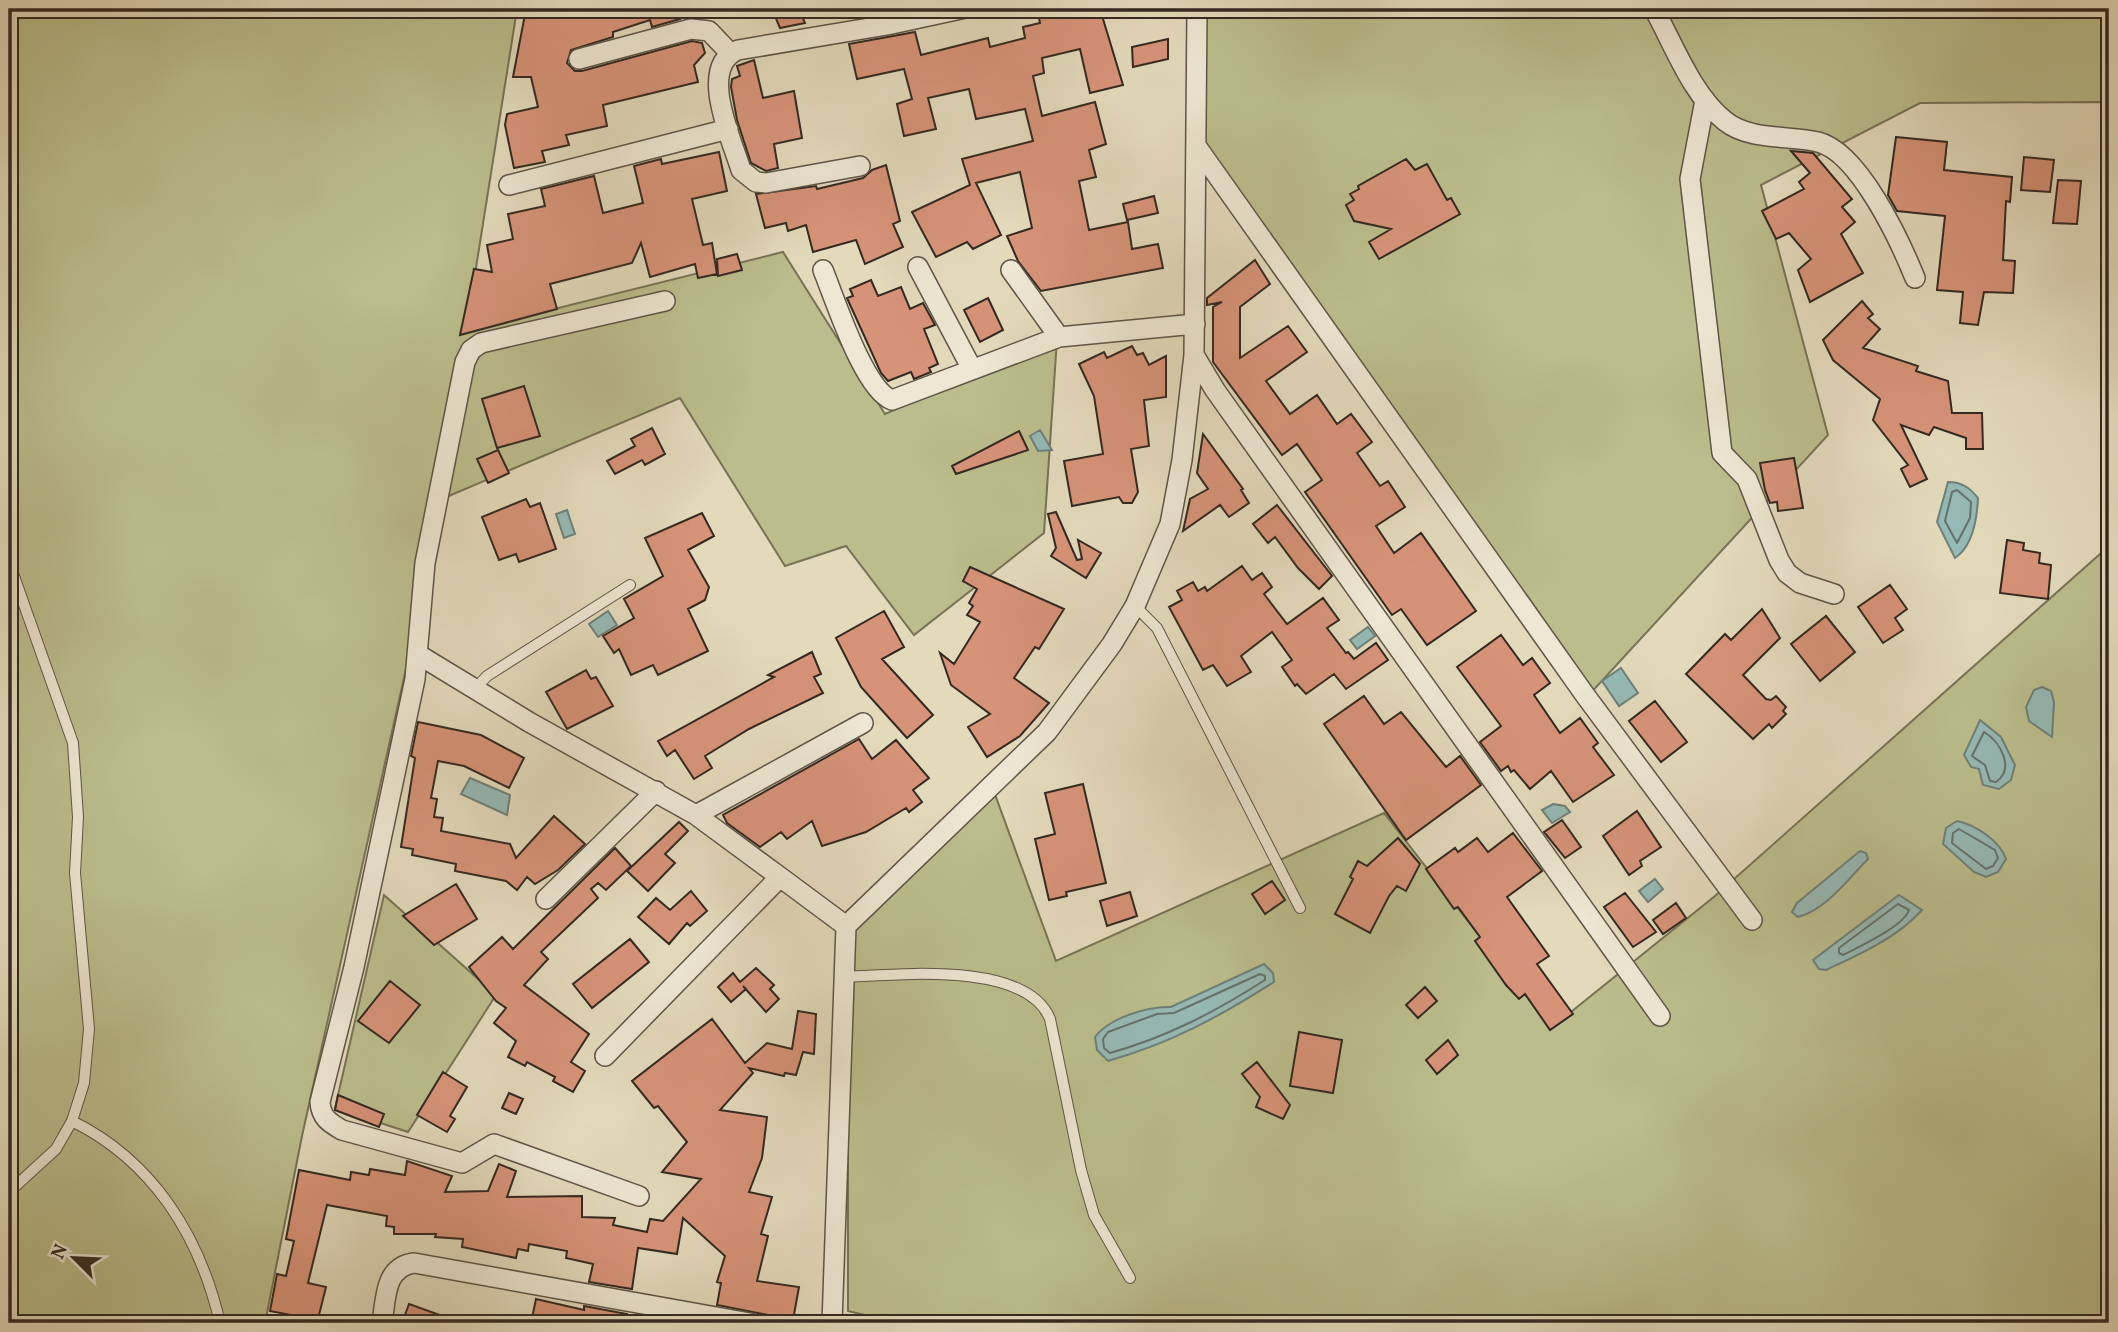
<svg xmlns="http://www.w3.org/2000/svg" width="2118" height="1332" font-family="Vollkorn,serif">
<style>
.green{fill:#bbbd8c;stroke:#777356;stroke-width:2}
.water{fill:#96bab6;stroke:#6e807a;stroke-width:2}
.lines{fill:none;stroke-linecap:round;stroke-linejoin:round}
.shore{stroke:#64726c;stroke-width:2}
.building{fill:#d79378;stroke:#332921;stroke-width:2}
.service-casing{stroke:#5f5548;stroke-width:12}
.minor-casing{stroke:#5f5548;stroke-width:22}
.service{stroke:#ede7d3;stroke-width:10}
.minor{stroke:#ede7d3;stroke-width:19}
</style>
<rect width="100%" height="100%" fill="#e3dabc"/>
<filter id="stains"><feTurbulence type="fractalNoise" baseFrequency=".00286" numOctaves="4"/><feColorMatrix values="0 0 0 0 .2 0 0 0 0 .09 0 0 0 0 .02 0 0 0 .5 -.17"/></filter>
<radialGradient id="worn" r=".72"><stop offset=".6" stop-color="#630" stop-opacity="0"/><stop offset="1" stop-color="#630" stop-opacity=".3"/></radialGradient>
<path class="green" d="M9 9H517L466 331 783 252 885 414 1057 339 1044 533 914 635 846 546 785 566 680 398 444 498 302 1136 265 1323H9Z
M1202 9H2109V152L2101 102 1920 103 1761 185 1828 435 1589 695 1202 153Z
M2109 546V1323H897L848 1311V927L993 789 1056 961 1384 813 1551 1028 1715 896Z
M384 895 496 995 408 1132 335 1108Z"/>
<path class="water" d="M1040 430 1052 450 1038 451 1030 436Z
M1948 482C1962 482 1970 488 1978 498 1977 519 1973 546 1955 558L1937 522Z
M567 510 575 534 564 538 556 514Z
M608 611 617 625 598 637 589 624Z
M1368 627 1375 636 1357 649 1350 640Z
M1621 668 1638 693 1619 706 1602 681Z
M2042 687 2051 691 2054 702 2052 737 2029 721 2026 707 2034 690Z
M1980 720 2001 737 2015 765 2011 780 1999 789 1983 785 1979 769 1971 767 1964 755Z
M470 778 510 795 507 815 461 794Z
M1553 804 1565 806 1570 812 1552 823 1542 810Z
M1957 821C1976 825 2000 841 2006 859L1998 872 1986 877 1974 872 1943 844 1946 828Z
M1860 851 1866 853 1868 859C1848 879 1826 910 1798 917L1792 912 1797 903Z
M1655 879 1663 889 1648 902 1639 891Z
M1899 895 1922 910C1897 938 1860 954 1826 970L1819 969 1813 960Z
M1264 964 1273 973 1274 982C1219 1017 1171 1043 1108 1061L1097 1050 1095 1037C1109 1018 1148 1006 1171 1007Z"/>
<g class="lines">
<path class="shore" d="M1957 490 1971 502 1970 518 1957 543 1945 521 1952 492Z
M1984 732C2001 742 2015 769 1996 782L1990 781 1985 765 1972 756Z
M1959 829 1995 850 1998 858 1993 866 1986 869 1952 843 1953 833Z
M1898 904 1909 910C1904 926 1859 947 1843 955L1839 953V948Z
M1260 974 1265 976V980C1215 1012 1167 1037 1110 1053L1104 1048 1103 1039 1108 1032 1157 1014 1174 1013Z"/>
</g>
<path class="building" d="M526 9H676L680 19 652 27 650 20 613 32V37L571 50 567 63 575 71H582L692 41 702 43 705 53 694 65 698 82 603 105 607 126 566 135 569 145 542 151 545 162 514 168 505 125 507 114 538 107 531 77H513Z
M772 9H799L805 23 780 28Z
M1037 9H1072L1074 16 1100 9 1123 85 1090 93 1080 49 1042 58 1044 73 1033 76 1042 116 1095 102 1106 144 1089 150 1096 177 1079 181 1089 230 1128 222 1132 249 1158 244 1163 268 1041 291 1018 261 1007 236 1032 228 1020 172 976 183 1001 235 973 249 967 242 936 257 912 212 970 185 962 159 1033 141 1025 109 976 119 969 89 928 98 936 129 904 136 897 104 912 99 904 69 857 79 849 44 915 32 921 55 988 38 990 47 1025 38 1023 27 1040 23Z
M1168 39V59L1133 67 1132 47Z
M754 60 763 98 794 91 802 138 774 144 778 168 766 171 751 163 737 120 731 87 732 79 740 76 737 66Z
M1896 137 1947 142 1944 170 2012 177 2010 202 2006 201 2003 260 2015 261 2013 293 1984 292 1978 325 1960 323 1963 292 1937 290 1945 216 1897 211 1888 195Z
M1791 151 1813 153 1852 199 1842 207 1855 222 1841 234 1863 273 1810 302 1798 270 1811 259 1789 233 1776 239 1762 211 1804 189 1799 182 1810 173Z
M719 152 727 191 692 199 703 245 712 243 717 274 698 278 695 264 650 277 641 243 632 263 550 284 557 309 460 335 474 269 492 272 487 245 513 239 508 214 545 206 541 189 594 176 603 213 643 203 634 166 661 159 662 164Z
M2024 157 2054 160 2050 192 2021 190Z
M1406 159 1415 170 1427 164 1447 200 1451 198 1460 214 1379 259 1369 242 1391 229 1354 221 1346 205 1354 200 1350 194 1359 189 1358 186Z
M886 165 900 221 893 224 903 247 865 264 856 240 813 252 806 225 788 231 786 223 765 228 756 194 816 186 817 189 863 178 872 170Z
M2058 180 2081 181 2077 224 2053 223Z
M1154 196 1158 213 1127 220 1123 204Z
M737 254 742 270 718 276 717 259Z
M1255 260 1270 284 1240 307V358L1288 326 1307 352 1266 381 1290 414 1317 395 1337 424 1351 414 1372 442 1357 453 1380 486 1388 481 1405 507 1376 526 1394 553 1421 533 1476 611 1427 645 1401 609 1392 615 1305 492 1322 480 1297 444 1282 455 1213 362V307L1222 302 1207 305V298Z
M871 280 878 296 901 287 910 309 923 303 935 325 924 329 938 364 929 368 931 372 914 379 911 372 888 381 881 373 847 298 853 296 850 289Z
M988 298 1003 330 980 342 964 310Z
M1862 301 1873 314 1868 318 1880 329 1863 348 1918 366 1916 371 1948 381 1952 413H1982L1983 449H1966V438L1934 427 1929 435 1901 425 1927 479 1910 487 1901 469 1908 465 1873 420 1880 399 1833 360 1823 340Z
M1132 346 1137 355 1143 353 1149 365 1166 356V397L1144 400 1149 446 1131 449 1138 492 1132 503H1123L1119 497 1072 506 1064 461 1103 454 1094 396 1079 364 1104 352 1107 358Z
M524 386 540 436 497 448 482 399Z
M652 428 665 454 645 465 642 460 615 474 607 461 635 446 631 439Z
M1019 431 1028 450 956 474 952 466Z
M1203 434 1243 489 1241 490 1249 503 1229 517 1220 505 1183 531 1190 499 1208 489 1197 473Z
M498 450 509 473 488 483 477 459Z
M1794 458 1803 508 1778 511 1777 502 1770 503 1765 490 1760 463Z
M526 499 530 507 540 503 556 549 519 562 516 554 499 560 482 517Z
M1277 505 1332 576 1319 589 1298 568 1275 537 1268 543 1253 524Z
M1056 512 1077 560 1082 559 1078 540 1101 553 1086 578 1051 556 1056 548 1048 514Z
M702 513 714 536 688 550 709 587 705 600 688 609 708 651 658 675 653 665 631 675 619 649 614 653 603 636 634 618 624 599 663 576 645 538Z
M2007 540 2024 543 2023 550 2040 553 2039 563 2051 565 2048 599 2000 593Z
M1242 566 1252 580 1262 573 1272 587 1264 594 1287 624 1323 598 1339 620 1327 628 1346 653 1348 652 1354 659 1376 643 1388 660 1346 689 1334 674 1306 694 1297 684 1295 686 1282 667 1292 660 1272 632 1241 656 1251 672 1227 686 1213 665 1203 670 1169 607 1182 600 1177 591 1193 582 1198 591 1205 587 1207 591Z
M970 567 1064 609 1039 649 1035 647 1014 678 1049 703 1020 736 987 757 968 727 990 714 951 685 940 653 954 664 980 622 967 615 973 606 969 603 977 589 963 581Z
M1890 585 1907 609 1895 618 1903 630 1883 643 1858 607Z
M1762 609 1780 638 1743 675 1766 699 1771 700 1776 696 1786 707 1783 711 1786 714 1772 728 1769 724 1753 739 1686 674 1725 634 1731 640Z
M884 611 904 647 882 659 933 715 907 738 861 687 836 638Z
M1826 616 1855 652 1820 681 1791 644Z
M1501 635 1523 665 1532 658 1550 683 1534 695 1560 733 1580 718 1598 743 1593 747 1614 775 1573 802 1551 771 1530 789 1514 770 1511 772 1508 766 1501 771 1480 742 1501 726 1457 667Z
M812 652 821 674 814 677 823 693 749 729 705 756 712 768 694 779 675 750 667 756 658 741 774 677 768 675Z
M586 670 591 679 596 677 613 706 567 729 546 692Z
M1364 696 1384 724 1401 712 1446 767 1460 756 1481 785 1406 840 1324 724Z
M1655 701 1687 742 1661 762 1629 721Z
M418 722 481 735 524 758 509 788 464 766 438 761 431 798 437 799 434 817 443 818 441 831 510 844 516 858 554 816 585 844 558 870 535 884 527 877 517 890 506 881 455 871 456 864 412 855 413 849 401 847 415 758 411 756Z
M859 739 872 759 896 740 929 778 913 790 922 802 909 812 906 808 866 832 822 846 812 821 787 839 781 832 760 847 727 823 723 815Z
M1083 784 1106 883 1066 892 1067 896 1049 900 1035 839 1055 834 1045 793Z
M1637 811 1661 847 1640 861 1642 866 1629 875 1603 836Z
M1562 820 1581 847 1565 858 1544 832Z
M679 822 688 831 665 854 675 863 648 891 627 871Z
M1513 833 1542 871 1507 897 1549 956 1537 964 1573 1014 1550 1030 1525 994 1519 999 1506 985 1475 941 1480 937 1458 907 1454 909 1426 869 1455 848 1458 852 1477 838 1488 852Z
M1398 838 1420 864 1406 891 1397 886 1389 896 1370 933 1335 914 1353 879 1350 877 1358 861 1367 866Z
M615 848 631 866 606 890 598 883 591 889 598 898 541 952 548 959 524 985 589 1034 571 1062 585 1071 573 1092 553 1081 555 1077 527 1062 525 1066 508 1057 516 1041 494 1023 506 1008 496 1001 469 967 502 937 513 949Z
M1272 881 1285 900 1265 914 1252 894Z
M456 884 477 919 434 945 403 916Z
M691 891 707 911 690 926 687 923 669 944 638 917 656 898 670 910Z
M1130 892 1137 916 1107 926 1100 901Z
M1625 893 1656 932 1633 947 1604 907Z
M1676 903 1686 918 1663 934 1653 920Z
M630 939 649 962 592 1008 573 984Z
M756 968 774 985 770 989 779 999 766 1012 743 986 746 989 731 1002 718 987 733 973 740 982Z
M390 981 420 1005 389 1043 358 1021Z
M1425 987 1437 1001 1418 1018 1406 1005Z
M798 1011 816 1014 814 1054 803 1052 796 1075 785 1073 784 1076 749 1068 753 1073 720 1110 767 1117 762 1158 749 1192 772 1197 761 1234 768 1236 757 1281 799 1287 793 1320 717 1305 721 1283 717 1282 725 1256 683 1218 677 1254 638 1248 632 1289 589 1282 593 1264 566 1258 567 1251 529 1244 528 1251 518 1249 516 1258 462 1247 463 1239 435 1237 436 1234H394V1227L386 1226 387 1216 327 1205 308 1283 326 1287 317 1323H295L296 1316 270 1311 277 1274 286 1276 294 1241 286 1239 299 1170 350 1180 351 1172 369 1175 370 1169 405 1175 407 1161 452 1176 445 1192 488 1191 499 1164 516 1171 507 1197 582 1196V1217L615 1218 613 1225 647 1232 650 1219 663 1221 701 1179 662 1172 687 1142 658 1106 654 1108 632 1081 712 1019 745 1063 767 1043 792 1049Z
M1299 1032 1342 1040 1333 1093 1290 1086Z
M1448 1040 1458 1055 1437 1074 1426 1060Z
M1257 1062 1290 1105 1283 1119 1256 1107 1260 1097 1242 1074Z
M443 1072 467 1087 450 1116 455 1119 447 1132 417 1115Z
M509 1093 523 1099 516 1114 502 1108Z
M338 1095 384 1114 379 1127 335 1110Z
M536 1299 584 1310V1306L627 1314 626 1323H531Z
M409 1304 448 1318V1323H402Z"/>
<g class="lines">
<g class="service-casing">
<path id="service" d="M9 562 73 743 78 817 75 873 89 1029 84 1083 72 1121 56 1149 9 1192
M1135 606 1157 628 1300 908
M475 689 487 676 630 585
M843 977C895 975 1026 960 1050 1019L1081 1170 1094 1215 1130 1278
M72 1121C153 1161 200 1236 220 1323"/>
</g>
<g class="minor-casing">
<path id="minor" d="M1654 9C1674 45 1692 95 1725 121 1750 141 1789 135 1818 142 1859 152 1900 241 1915 278
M579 59 691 29 709 31 730 53
M1705 100 1690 179 1722 453 1747 479 1779 560 1787 573 1800 583 1834 594
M1197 147 1585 695 1752 920
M860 166 766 183 756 182 741 170C732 140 697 66 738 50L887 25 961 9
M509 185 728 129
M918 267 972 369
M823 270C835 299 864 390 892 400L1059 337 1195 324
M1011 270 1059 337
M1194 355 1215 390 1660 1016
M419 655 529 722 696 815 780 877
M696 815 863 723
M546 899 656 791
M605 1056 780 877 846 926
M639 1196 494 1144 462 1163 342 1130C330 1123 321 1118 320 1102L354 967 415 679 425 563 465 362 471 350 481 343 665 301
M382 1323C386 1299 384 1267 414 1263L750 1323
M832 1323 846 926 1047 732 1112 644 1135 606 1170 524 1182 460 1194 355 1197 9"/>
</g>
<use href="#service" class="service"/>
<use href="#minor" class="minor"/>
</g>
<rect width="2118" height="1332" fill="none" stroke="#e3dabc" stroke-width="35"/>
<rect x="10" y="10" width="2097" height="1311" fill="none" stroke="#332921" stroke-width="3.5"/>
<rect x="18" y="18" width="2083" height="1297" fill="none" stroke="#332921" stroke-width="2"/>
<g transform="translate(74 1258) rotate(294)" stroke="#ede7d3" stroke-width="5" paint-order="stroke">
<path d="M0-5L12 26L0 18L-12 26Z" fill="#332921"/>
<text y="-10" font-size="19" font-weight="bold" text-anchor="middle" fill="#332921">N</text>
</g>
<rect width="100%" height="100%" filter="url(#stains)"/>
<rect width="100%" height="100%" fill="url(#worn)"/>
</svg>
